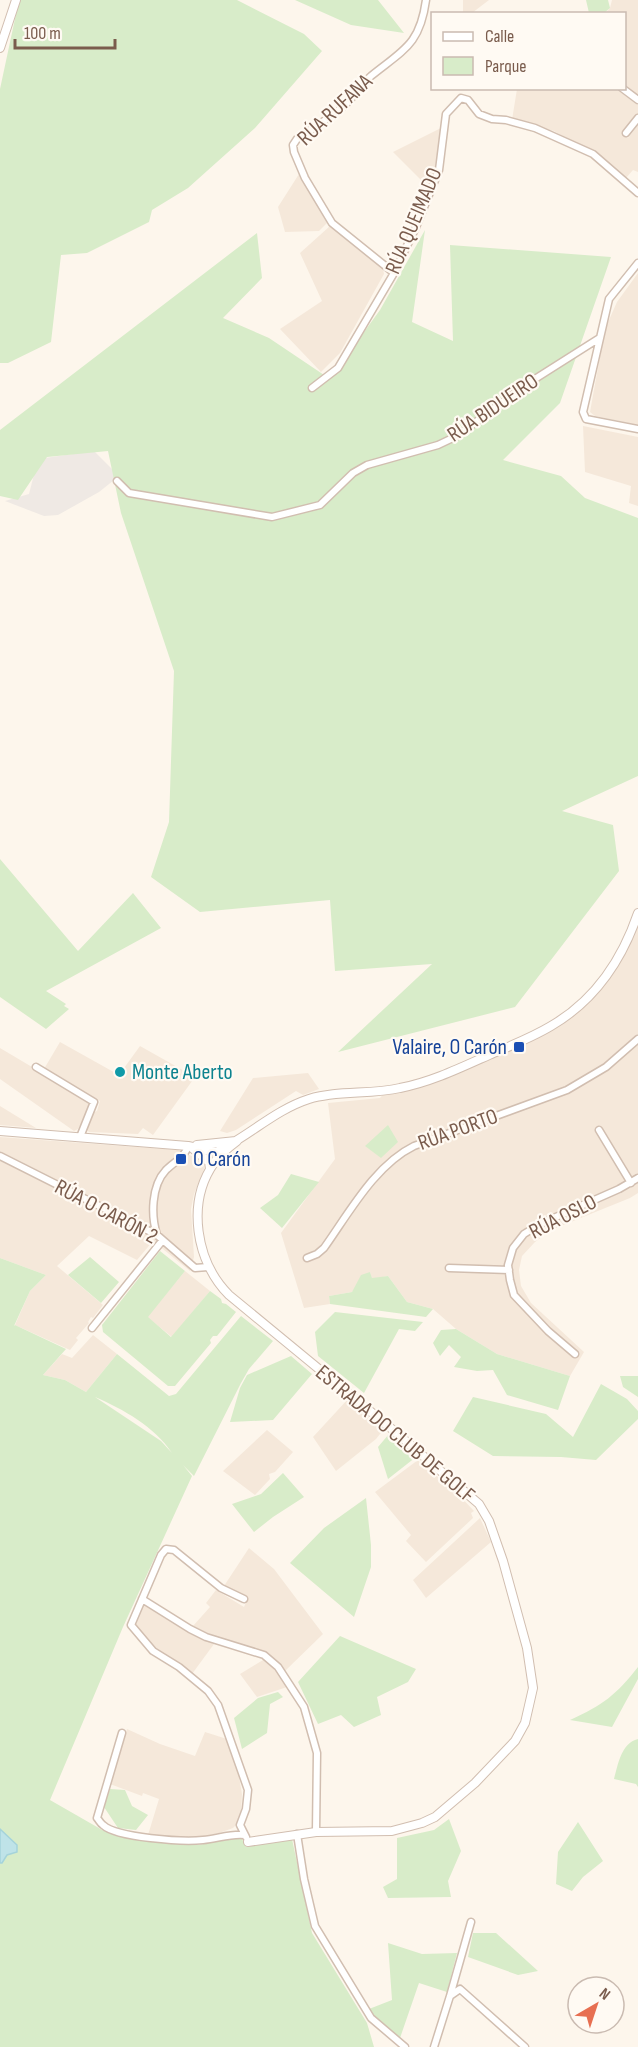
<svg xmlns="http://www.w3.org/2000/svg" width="638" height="2047" font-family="'Sofia Sans Condensed',sans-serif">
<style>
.residential{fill:#f5e8da}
.industrial{fill:#efe9e4}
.green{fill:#d8ecc9;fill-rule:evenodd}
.water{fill:#bfe3e8;stroke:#a5d3da;stroke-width:1.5}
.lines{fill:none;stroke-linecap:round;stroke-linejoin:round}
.minor-casing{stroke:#d1beb0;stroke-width:9}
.tertiary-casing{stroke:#d1beb0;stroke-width:10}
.minor{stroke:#fff;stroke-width:6}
.tertiary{stroke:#fff;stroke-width:8}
.transit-dot{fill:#1a4fb4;stroke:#fffaf3;stroke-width:2}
.culture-dot{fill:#0f9aa8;stroke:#fffaf3;stroke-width:2}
.labels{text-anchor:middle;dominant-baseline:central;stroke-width:4.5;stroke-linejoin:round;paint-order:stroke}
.street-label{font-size:22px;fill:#7a5c4d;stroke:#fffaf3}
.transit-label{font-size:22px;fill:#164399;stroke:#fffaf3;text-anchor:end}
.culture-label{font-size:22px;fill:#0d838f;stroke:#fffaf3;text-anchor:start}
</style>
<rect width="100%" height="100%" fill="#fdf6ec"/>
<path class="residential" d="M463 0H489L472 13 463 14Z
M612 0H638V97L625 87 624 14H604L610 8Z
M517 89H616L638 105V114L622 133 628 138 638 125V172L633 170 626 178 601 157 554 131 512 120Z
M441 128 435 168 429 188 393 152Z
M299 174 327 223 319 231 285 232 278 207Z
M330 226 383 269 384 274 340 353 321 372 280 329 322 301 300 253Z
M638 273V425L595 416 590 412 605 329 617 302Z
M583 426 638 437V506L629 503 631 486 585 472Z
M638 913V1193L630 1198 551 1230 535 1242 522 1256 519 1270 521 1286 531 1303 584 1352 570 1376 497 1354 456 1329 433 1309 407 1302 388 1276 372 1279 370 1272 352 1292 329 1296 330 1304 304 1308 281 1233 335 1159 328 1103 380 1098 386 1091 419 1084 551 1026 597 987Z
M60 1042 119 1075 140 1046 195 1077 153 1135 143 1128 138 1134 89 1132 85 1128 94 1112 97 1111 100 1101 44 1069Z
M0 1048 86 1099 90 1107 78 1129 74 1131 0 1079Z
M308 1073 319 1089 303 1095 296 1091 236 1130 227 1133 220 1131 253 1078Z
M0 1106 36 1128 0 1125Z
M0 1137 178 1150 203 1161 204 1169 194 1194 191 1209 194 1257 190 1271 153 1241 137 1260 89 1236 57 1266 103 1305 93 1318 91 1317 88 1322 89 1323 76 1338 78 1340 70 1350 15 1325 30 1291 46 1275 0 1258Z
M185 1271 210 1291 172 1337 147 1317Z
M93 1335 117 1354 86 1392 65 1380 43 1375 62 1354 72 1358Z
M348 1399 357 1407V1410L361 1411 384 1429 376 1439 336 1471 313 1437Z
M267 1430 293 1452 275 1472 269 1474 270 1479 255 1495 223 1471Z
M418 1460 423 1467 427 1468 456 1492 474 1511 471 1513 473 1518 426 1562 406 1541 411 1535 375 1492Z
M480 1518 491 1542 426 1598 413 1580Z
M249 1548 274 1569 323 1634 285 1671 265 1653 216 1637 193 1626 210 1607 206 1603 216 1590 244 1607 248 1598 224 1586Z
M143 1604 191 1634 214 1644 192 1674 155 1649 134 1624Z
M263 1660 275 1670 287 1687 257 1697 240 1674Z
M127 1729 160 1744 195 1756 205 1732 227 1739 237 1765 242 1794 241 1812 237 1824 233 1828 219 1833 200 1837H177L148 1835 159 1799 143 1793 142 1796 110 1784Z"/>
<path class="industrial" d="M94 451 119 476 99 492 58 515 44 516 5 501 29 494 38 459Z"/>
<path class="green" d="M19 0H237L304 34 322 51 255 128 188 188 152 210 149 222 87 253 61 255 51 342 8 363H0V89Z
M295 0H378L404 33 351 25Z
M586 0H608L610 8 604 13H589Z
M425 230 412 322 453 341 450 245 611 257 560 403 503 460 561 476 585 498 638 518V776L562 811 613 825 619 871 515 1007 338 1052 432 964 335 971 330 900 200 912 151 877 169 822 174 671 121 513 108 451 47 457 18 500 0 496V430L257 233 262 278 223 318 269 338 330 379 380 310Z
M0 859 78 951 133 893 161 928 46 991 66 1004 64 1006 69 1009 46 1029 0 997Z
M388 1125 398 1142 381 1158 365 1146Z
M291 1174 319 1182 282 1228 260 1208 278 1195Z
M160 1251 185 1271 148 1317 171 1337 210 1291 221 1299 222 1303 226 1304 236 1312 217 1336H213L210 1340 211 1343 175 1386H168L103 1332 102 1325Z
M90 1257 119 1282 101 1303 68 1275Z
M0 1258 46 1275 30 1291 14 1326 15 1325 66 1349 43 1375 65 1380 86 1392 117 1354 169 1396 176 1394 241 1316 273 1341 249 1369 241 1383 194 1476 183 1465 192 1476 123 1627 50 1800 104 1831 159 1842 198 1845 241 1837 246 1847 292 1839 312 1933 367 2023 374 2047H0ZM95 1397C123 1409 155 1427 172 1453L161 1441Z
M370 1272 372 1278 388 1276 407 1302 433 1309 426 1317 330 1304 329 1296 352 1292 361 1275Z
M335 1312 423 1322 415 1331 399 1329 364 1393 318 1356 315 1332Z
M456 1329 497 1354 570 1376 558 1410 507 1395 493 1370 477 1371 454 1367 461 1357 449 1345 440 1356 433 1343 441 1330Z
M291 1356 312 1374 273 1420 230 1422 240 1388 247 1375Z
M620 1376H638V1397L623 1387Z
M601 1384 627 1399 638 1411V1419L596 1460 561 1457 493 1456 453 1431 473 1397 546 1414 573 1437Z
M389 1434 416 1457 388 1479 378 1447Z
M283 1473 304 1497 273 1517 254 1532 232 1504 261 1494Z
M366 1498 371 1545V1567L354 1617 290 1563 324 1528Z
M340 1636 416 1669 408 1682 377 1697 381 1715 354 1727 341 1715 318 1724 298 1682Z
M638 1667V1679L612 1727 570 1720C603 1705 616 1695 638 1667Z
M278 1692 283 1697 270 1704 267 1733 242 1749 234 1718 258 1698Z
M638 1739V1787L636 1784 614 1779C618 1765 621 1743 638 1739Z
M110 1789 125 1790 132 1806 148 1815 136 1830 118 1828 104 1807Z
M449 1819 461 1851 448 1881 451 1897 388 1898 383 1887 397 1879V1838L434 1830Z
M578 1822 603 1861 583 1877 572 1891 556 1884 558 1852Z
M473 1933H496L538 1971 518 1975 468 1957Z
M388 1943 422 1954 457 1953 447 1992 419 1983 400 2038 384 2027 369 2009 392 2000Z"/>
<path class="water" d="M0 1829 17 1845V1852L7 1855 2 1863H0Z"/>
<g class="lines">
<g class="minor-casing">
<path id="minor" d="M622 88 638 100
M626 133 638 118
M638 263 609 299 583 412 586 419 638 429
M394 273 332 223 305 178 294 152 293 145 297 139C313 128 332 117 346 104 355 95 362 84 371 76 403 50 420 45 426 0
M312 388 338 368 394 273 416 227 439 170 446 114 461 98 468 100 479 114 492 119 506 120 535 128 593 154 638 193
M117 481 129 493 272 517 320 505 353 473 367 465 438 445 457 436 527 384 598 339
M36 1067 94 1102 80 1137
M599 1130 631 1183
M0 1156 157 1235 195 1268 208 1267
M157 1235C151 1216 151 1186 166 1170 174 1162 185 1157 188 1146
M307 1258 317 1254 324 1248C349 1213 375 1165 414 1146L567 1090 606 1067 638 1039
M449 1268 509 1270
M92 1328 162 1241
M575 1354 548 1331 514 1295 510 1280 508 1265 513 1248 524 1234 540 1224 619 1189 638 1178
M142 1599 190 1629 206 1637 264 1655 278 1667 304 1707 317 1753 316 1832
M244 1599 221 1588 174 1550 166 1549 161 1555 131 1625 153 1651 179 1667 208 1691 218 1705 248 1790 246 1809 240 1825 245 1835
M122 1733 97 1818C99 1820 100 1823 103 1825 117 1838 183 1842 203 1840 217 1839 231 1833 245 1835L246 1837
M297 1834 304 1879 315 1926 371 2018 405 2047
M450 1996 471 1922
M434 2047 450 1996 460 1989 525 2047"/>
</g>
<g class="tertiary-casing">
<path id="tertiary" d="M0 48 16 0
M0 1131 188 1146 216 1152 224 1148
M237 1141C229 1147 220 1154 214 1163 186 1203 196 1262 229 1295L393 1430 479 1504 489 1521 503 1561 527 1648 533 1688 525 1723 515 1741 475 1783 435 1817 422 1823 392 1831 316 1832 248 1842
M234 1142C259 1127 281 1108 309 1099 338 1090 370 1095 400 1088 431 1082 460 1068 489 1055 510 1046 531 1038 551 1026 594 1001 622 960 638 913
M197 1145 236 1141
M192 1148 209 1162 210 1169"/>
</g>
<use href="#minor" class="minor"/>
<use href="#tertiary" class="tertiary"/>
</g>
<g class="transit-dot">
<rect x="513" y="1041" width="12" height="12" rx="3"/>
<rect x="175" y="1153" width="12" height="12" rx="3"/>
</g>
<circle class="culture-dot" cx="120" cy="1072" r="6"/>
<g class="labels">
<g class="street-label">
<text transform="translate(335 110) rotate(-43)">RÚA RUFANA</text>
<text transform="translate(414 221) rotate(-67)">RÚA QUEIMADO</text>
<text transform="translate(493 408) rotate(-34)">RÚA BIDUEIRO</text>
<text transform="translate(458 1130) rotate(-20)">RÚA PORTO</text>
<text transform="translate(106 1212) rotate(28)">RÚA O CARÓN 2</text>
<text transform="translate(563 1217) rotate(-27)">RÚA OSLO</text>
<text transform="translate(395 1434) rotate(40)">ESTRADA DO CLUB DE GOLF</text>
</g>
<g class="transit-label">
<text x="507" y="1047">Valaire, O Carón</text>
<text x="193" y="1159" text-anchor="start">O Carón</text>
</g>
<g class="culture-label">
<text x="132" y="1072">Monte Aberto</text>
</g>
</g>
<rect x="431" y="12" width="195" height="78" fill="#fffaf3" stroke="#cabbb1" stroke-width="1.5"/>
<rect x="443" y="32" width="30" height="9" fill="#ffffff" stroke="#cabbb1" stroke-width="1.5"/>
<text x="485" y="42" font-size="18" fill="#7a5c4d">Calle</text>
<rect x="443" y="57" width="30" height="18" fill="#d8ecc9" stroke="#cabbb1" stroke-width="1.5"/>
<text x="485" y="72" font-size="18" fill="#7a5c4d">Parque</text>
<g transform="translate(596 2005) rotate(39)"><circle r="28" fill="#fffaf3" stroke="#cabbb1" stroke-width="1.5"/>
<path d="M0-4.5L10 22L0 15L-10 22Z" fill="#e76f51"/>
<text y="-9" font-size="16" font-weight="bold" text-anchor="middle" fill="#7a5c4d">N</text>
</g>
<path d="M15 39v9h100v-9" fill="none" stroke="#7a5c4d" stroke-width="3"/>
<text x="24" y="39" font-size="18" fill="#7a5c4d" stroke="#fffaf3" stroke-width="4.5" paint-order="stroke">100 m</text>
</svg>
